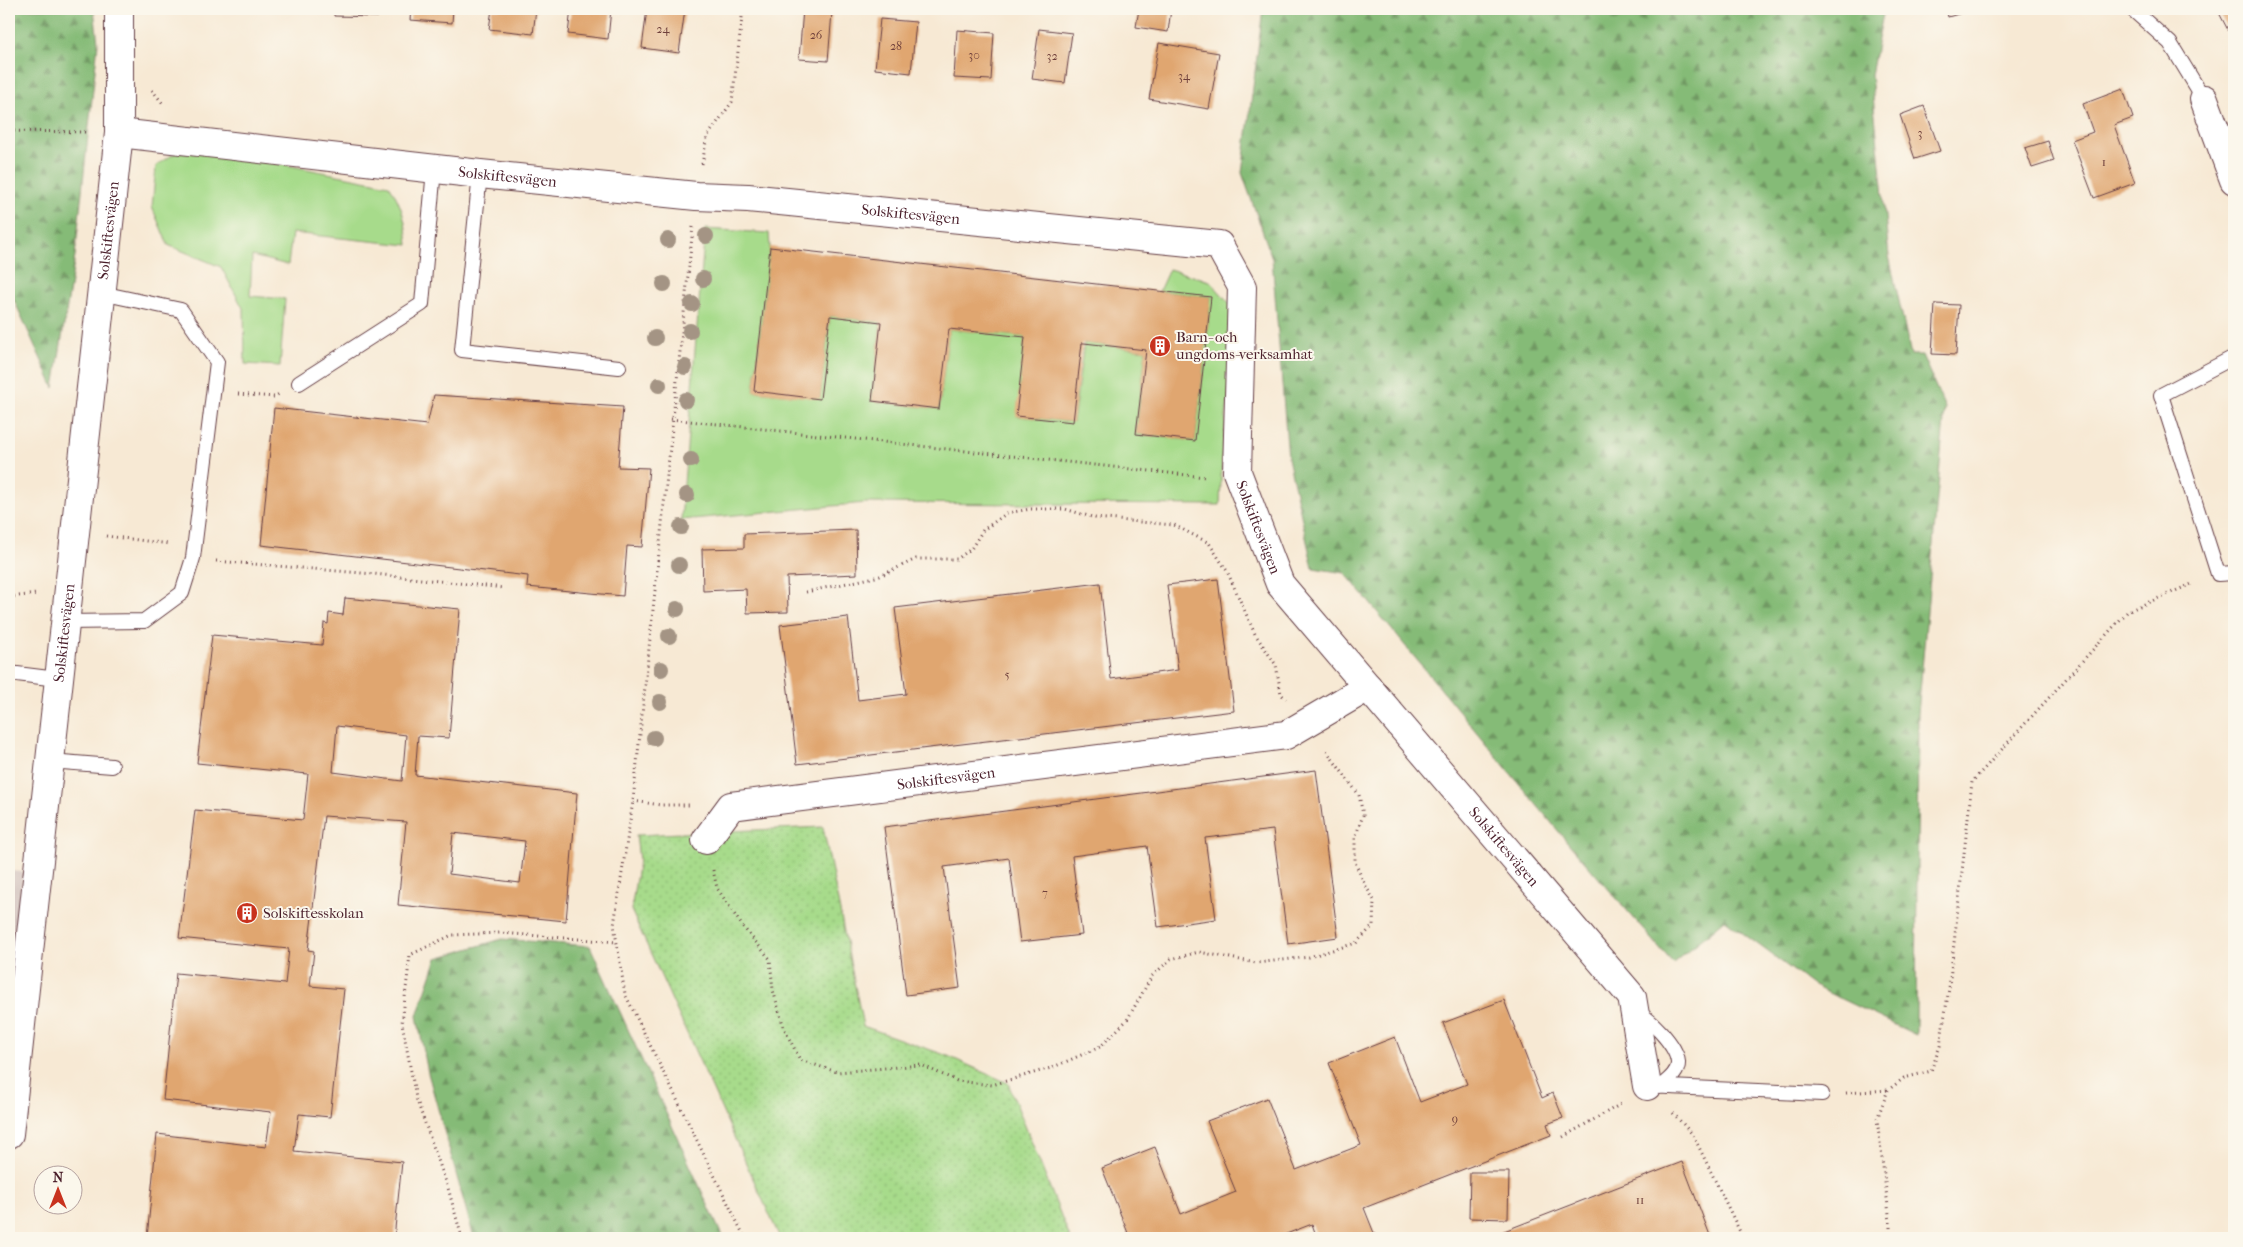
<svg xmlns="http://www.w3.org/2000/svg" width="2243" height="1247" font-family="'IM FELL French Canon',serif">
<style>
.industrial{fill:#d0c0bc}
.grass{fill:url(#grass-dots);stroke:#787d5b}
.forest{fill:url(#forest-firs);stroke:#686d51}
.green{fill:#a7db8b;stroke:#787d5b}
.building{fill:#e0a66f;fill-rule:evenodd}
.lines{fill:none;stroke-linecap:round;stroke-linejoin:round}
.lane-casing{stroke:#643d44;stroke-width:16}
.street-casing{stroke:#643d44;stroke-width:30}
.path{stroke:#643d44;stroke-width:3;stroke-dasharray:1 4;stroke-linecap:butt}
.lane{stroke:#fff;stroke-width:14}
.street{stroke:#fff;stroke-width:28}
.tree{fill:#a49484}
.labels{text-anchor:middle;dominant-baseline:central;stroke-width:4;stroke-linejoin:round;paint-order:stroke}
.number-label{font-size:12px;fill:#70413c}
.street-label{font-size:15px;fill:#4a1f2b;stroke:#fbf7ec}
.poi-label{font-size:15px;fill:#4a1f2b;stroke:#fbf7ec;text-anchor:start}
</style>
<defs>
<pattern id="grass-dots" width="8" height="8" patternUnits="userSpaceOnUse" patternTransform="scale(1.25)"><rect width="8" height="8" fill="#a7db8b"/><path d="M2 2h.1M6 6h.1" fill="none" stroke="#91bc78" stroke-width="1.8" stroke-linecap="round"/></pattern>
<pattern id="forest-firs" width="22" height="20" patternUnits="userSpaceOnUse" patternTransform="scale(1.25)"><rect width="22" height="20" fill="#85bb77"/><path d="M5 1l3.5 6h-7zM16 11l3.5 6h-7z" fill="#6f9762"/></pattern>
</defs>
<rect width="100%" height="100%" fill="#fbf7ec"/>
<filter id="ink" filterUnits="userSpaceOnUse"><feTurbulence type="fractalNoise" baseFrequency=".02" numOctaves="2"/><feDisplacementMap in="SourceGraphic" scale="10" xChannelSelector="R" yChannelSelector="G"/><feConvolveMatrix kernelMatrix="1 2 1 2 8 2 1 2 1" color-interpolation-filters="sRGB"/></filter>
<filter id="wash" filterUnits="userSpaceOnUse"><feTurbulence type="fractalNoise" baseFrequency=".0096" numOctaves="4" result="noise"/><feDisplacementMap in="SourceGraphic" scale="20" xChannelSelector="R" yChannelSelector="G"/><feGaussianBlur stdDeviation="1.12" result="paint"/><feColorMatrix in="noise" values="0 0 0 0 0 0 0 0 0 0 0 0 0 0 0 0 0 1.4 0 .05"/><feComposite in="paint" operator="in"/></filter>
<g filter="url(#wash)">
<rect width="100%" height="100%" fill="#f7e9d4"/>
<path class="industrial" d="M9 871 23 872 9 985Z"/>
<path class="grass" d="M823 827 863 1026 948 1056 1008 1083 1070 1238H780L631 910 639 860 636 835Z"/>
<path class="forest" d="M9 9H94L98 43 75 256 54 388 9 289Z
M1263 9H1884L1871 75 1889 256 1911 355H1922L1945 408 1918 714 1916 1035 1814 986 1725 920 1673 963 1569 844 1345 573 1313 568 1288 458 1272 258 1242 173Z
M502 939 590 946 723 1238H474L428 1073 417 1016 437 958Z"/>
<path class="green" d="M199 148 389 185C402 204 406 222 408 245L292 233 288 265 252 256 250 296 285 299 280 366 245 364 244 310 221 267 168 245 152 207 156 166 175 153Z
M705 229 769 233 770 247 754 391 820 398 830 316 881 322 872 401 939 409 949 329 1025 337 1017 416 1073 422 1084 343 1146 350 1136 434 1195 441 1211 297 1159 291 1169 269 1210 281 1231 305 1233 357 1222 454 1220 505 865 503 681 520Z"/>
<g id="blocks">
<path class="building" d="M334 9H378V17L334 16Z
M411 9H453L452 23 410 20Z
M492 9H536L533 34 489 29Z
M571 9H611L608 39 568 34Z
M647 9H685L679 53 642 48Z
M803 9 832 12 828 61 799 59Z
M1139 9H1171L1168 32 1136 27Z
M1946 9H1968L1969 11 1948 17Z
M2217 9H2233L2234 29 2229 32Z
M880 19 916 22 911 73 875 69Z
M1039 29 1072 33 1065 83 1032 79Z
M957 30 994 33 991 80 954 78Z
M1159 43 1219 53 1209 109 1149 99Z
M2123 89 2133 118 2114 125 2135 183 2094 198 2072 140 2093 132 2083 104Z
M1924 106 1940 151 1915 159 1900 115Z
M2048 141 2054 161 2032 168 2025 148Z
M770 247 1211 297 1195 441 1136 434 1146 350 1084 343H1082L1073 422 1016 416 1025 337 949 329 939 409 872 401 881 322 830 316 820 399 754 391Z
M1935 304 1959 305 1956 355 1932 354Z
M434 395 623 407 618 467 649 468 642 547 627 546 623 596 527 587 528 576 261 545 274 408 427 425Z
M856 530 857 574 787 577 788 612 747 613 746 589 703 591 702 549 744 548V534Z
M1218 579 1234 711 797 764 780 625 848 617 858 700 906 694 895 608 1100 583 1111 679 1178 670 1167 585Z
M345 598 460 609 449 738 418 736 415 775 577 793 566 921 398 905 406 822 324 816 308 950 314 951 310 986 344 989 330 1117 299 1114 294 1151 402 1162 394 1238H147L157 1134 266 1147 271 1112 163 1100 176 973 285 984 289 949 179 938 195 810 303 820 308 774 197 763 212 635 322 645 324 623 328 624 329 613 343 615ZM337 726 406 735 402 781 333 772ZM453 833 525 841 520 883 449 874Z
M1316 770 1338 937 1288 944 1273 830 1205 838 1216 919 1158 927 1147 846 1072 856 1082 935 1020 942 1009 858 944 867 960 988 906 995 884 827Z
M1504 1000 1542 1098 1553 1093 1563 1118 1547 1124 1551 1135 1364 1208 1376 1238H1317L1312 1224 1276 1238H1130L1102 1168 1155 1147 1181 1214 1236 1192 1207 1121 1267 1098 1296 1170 1361 1145 1329 1063 1395 1037 1420 1102 1467 1084 1443 1023Z
M1682 1162 1711 1238H1486Z
M1470 1172H1509L1508 1219 1469 1218Z"/>
</g>
</g>
<g filter="url(#ink)">
<use href="#blocks" fill-opacity="0" stroke="#643d44" stroke-width="1"/>
<g class="lines">
<g class="lane-casing">
<path id="lane" d="M2132 9 2170 43 2204 99
M480 174 462 350 619 367
M2234 357 2161 395 2218 574 2234 573
M299 383 422 304 434 169
M65 622 144 621 182 593 193 558 217 362 181 310 101 293
M9 673 57 679
M50 761 112 766
M1634 1010C1649 1018 1676 1044 1678 1062 1679 1073 1667 1081 1660 1087
M1647 1086 1822 1094"/>
</g>
<g class="street-casing">
<g id="street">
<path d="M2204 99 2234 180"/>
<path id="s1" d="M119 133 480 174 696 196 748 198 1219 245 1242 287 1237 472 1280 584 1632 997 1647 1086"/>
<path id="s2" d="M706 840 731 806 1286 735 1368 687"/>
<path id="s3" d="M9 1134 119 133V9"/>
</g>
</g>
<path class="path" d="M152 90 164 105
M9 131 88 132
M702 164 707 137 732 102 743 9
M693 227 633 801 614 925 625 994 745 1238
M238 394 274 397 279 394
M671 419 1205 477
M106 536 170 544
M216 561 374 574 504 588
M806 592 880 576 916 559H957L971 549 983 530 1007 513 1031 509H1065L1095 518 1174 525 1209 543 1227 571 1255 634 1276 665 1281 694 1286 699
M9 597 37 594
M633 801 661 805H692
M713 870 717 888 743 927 770 959 773 990 784 1028 800 1060 837 1072 921 1065 957 1081 992 1085 1051 1068 1100 1047 1127 1020 1152 976 1171 959 1199 952 1256 963 1309 957 1356 943 1373 926 1374 900 1364 883 1355 862V838L1363 815 1359 795 1325 749
M1846 1093 1888 1090
M1673 1113 1693 1135 1743 1238
M1563 1137 1621 1104
M462 1238 448 1188 416 1098 402 1023 410 955 452 935 501 933 617 942
M1890 1238V1222L1877 1119 1888 1090 1904 1078 1931 1071 1940 1046 1949 988 1972 782 2128 611 2194 583"/>
<use href="#lane" class="lane"/>
<use href="#street" class="street"/>
</g>
<g class="tree">
<circle cx="706" cy="236" r="8"/>
<circle cx="668" cy="240" r="8"/>
<circle cx="703" cy="279" r="8"/>
<circle cx="664" cy="284" r="8"/>
<circle cx="692" cy="304" r="8"/>
<circle cx="690" cy="331" r="8"/>
<circle cx="655" cy="338" r="8"/>
<circle cx="685" cy="367" r="8"/>
<circle cx="659" cy="385" r="8"/>
<circle cx="686" cy="400" r="8"/>
<circle cx="691" cy="460" r="8"/>
<circle cx="687" cy="495" r="8"/>
<circle cx="681" cy="527" r="8"/>
<circle cx="679" cy="565" r="8"/>
<circle cx="677" cy="609" r="8"/>
<circle cx="669" cy="636" r="8"/>
<circle cx="661" cy="669" r="8"/>
<circle cx="660" cy="702" r="8"/>
<circle cx="654" cy="738" r="8"/>
</g>
</g>
<defs>
<g id="building-disc" transform="scale(1.125)"><circle r="9.5" fill="#c8321e" stroke="#fbf7ec"/><path d="M-4-6H4V6H1V3H-1V6H-4ZM-2.5-4.3h1.7v1.8h-1.7ZM.8-4.3h1.7v1.8H.8ZM-2.5-1h1.7V.8h-1.7ZM.8-1h1.7V.8H.8Z" fill="#fff"/></g>
</defs>
<g fill-rule="evenodd">
<use href="#building-disc" x="1160" y="346"/>
<use href="#building-disc" x="247" y="913"/>
</g>
<g class="labels">
<g class="number-label">
<text x="663" y="29">24</text>
<text x="816" y="35">26</text>
<text x="896" y="46">28</text>
<text x="974" y="55">30</text>
<text x="1052" y="56">32</text>
<text x="1184" y="76">34</text>
<text x="1920" y="133">3</text>
<text x="2104" y="162">1</text>
<text x="1007" y="675">5</text>
<text x="1045" y="893">7</text>
<text x="1455" y="1119">9</text>
<text x="1640" y="1200">11</text>
</g>
<g class="street-label">
<text stroke="none"><textPath href="#s1" startOffset="391">Solskiftesvägen</textPath></text>
<text stroke="none"><textPath href="#s1" startOffset="796">Solskiftesvägen</textPath></text>
<text stroke="none"><textPath href="#s3" startOffset="909">Solskiftesvägen</textPath></text>
<text stroke="none"><textPath href="#s1" startOffset="1398">Solskiftesvägen</textPath></text>
<text stroke="none"><textPath href="#s3" startOffset="504">Solskiftesvägen</textPath></text>
<text stroke="none"><textPath href="#s2" startOffset="259">Solskiftesvägen</textPath></text>
<text stroke="none"><textPath href="#s1" startOffset="1804">Solskiftesvägen</textPath></text>
</g>
<g class="poi-label">
<text x="1176" y="337">Barn- och<tspan x="1176" dy="17">ungdoms-verksamhat</tspan></text>
<text x="263" y="913">Solskiftesskolan</text>
</g>
</g>
<rect width="2243" height="1247" fill="none" stroke="#fbf7ec" stroke-width="30"/>
<g transform="translate(58 1190)"><circle r="24" fill="#fbf7ec" stroke="#b4a19f"/>
<path d="M0-4L9 19L0 12L-9 19Z" fill="#c8321e"/>
<text y="-8" font-size="14" font-weight="bold" text-anchor="middle" fill="#4a1f2b">N</text>
</g>
</svg>
